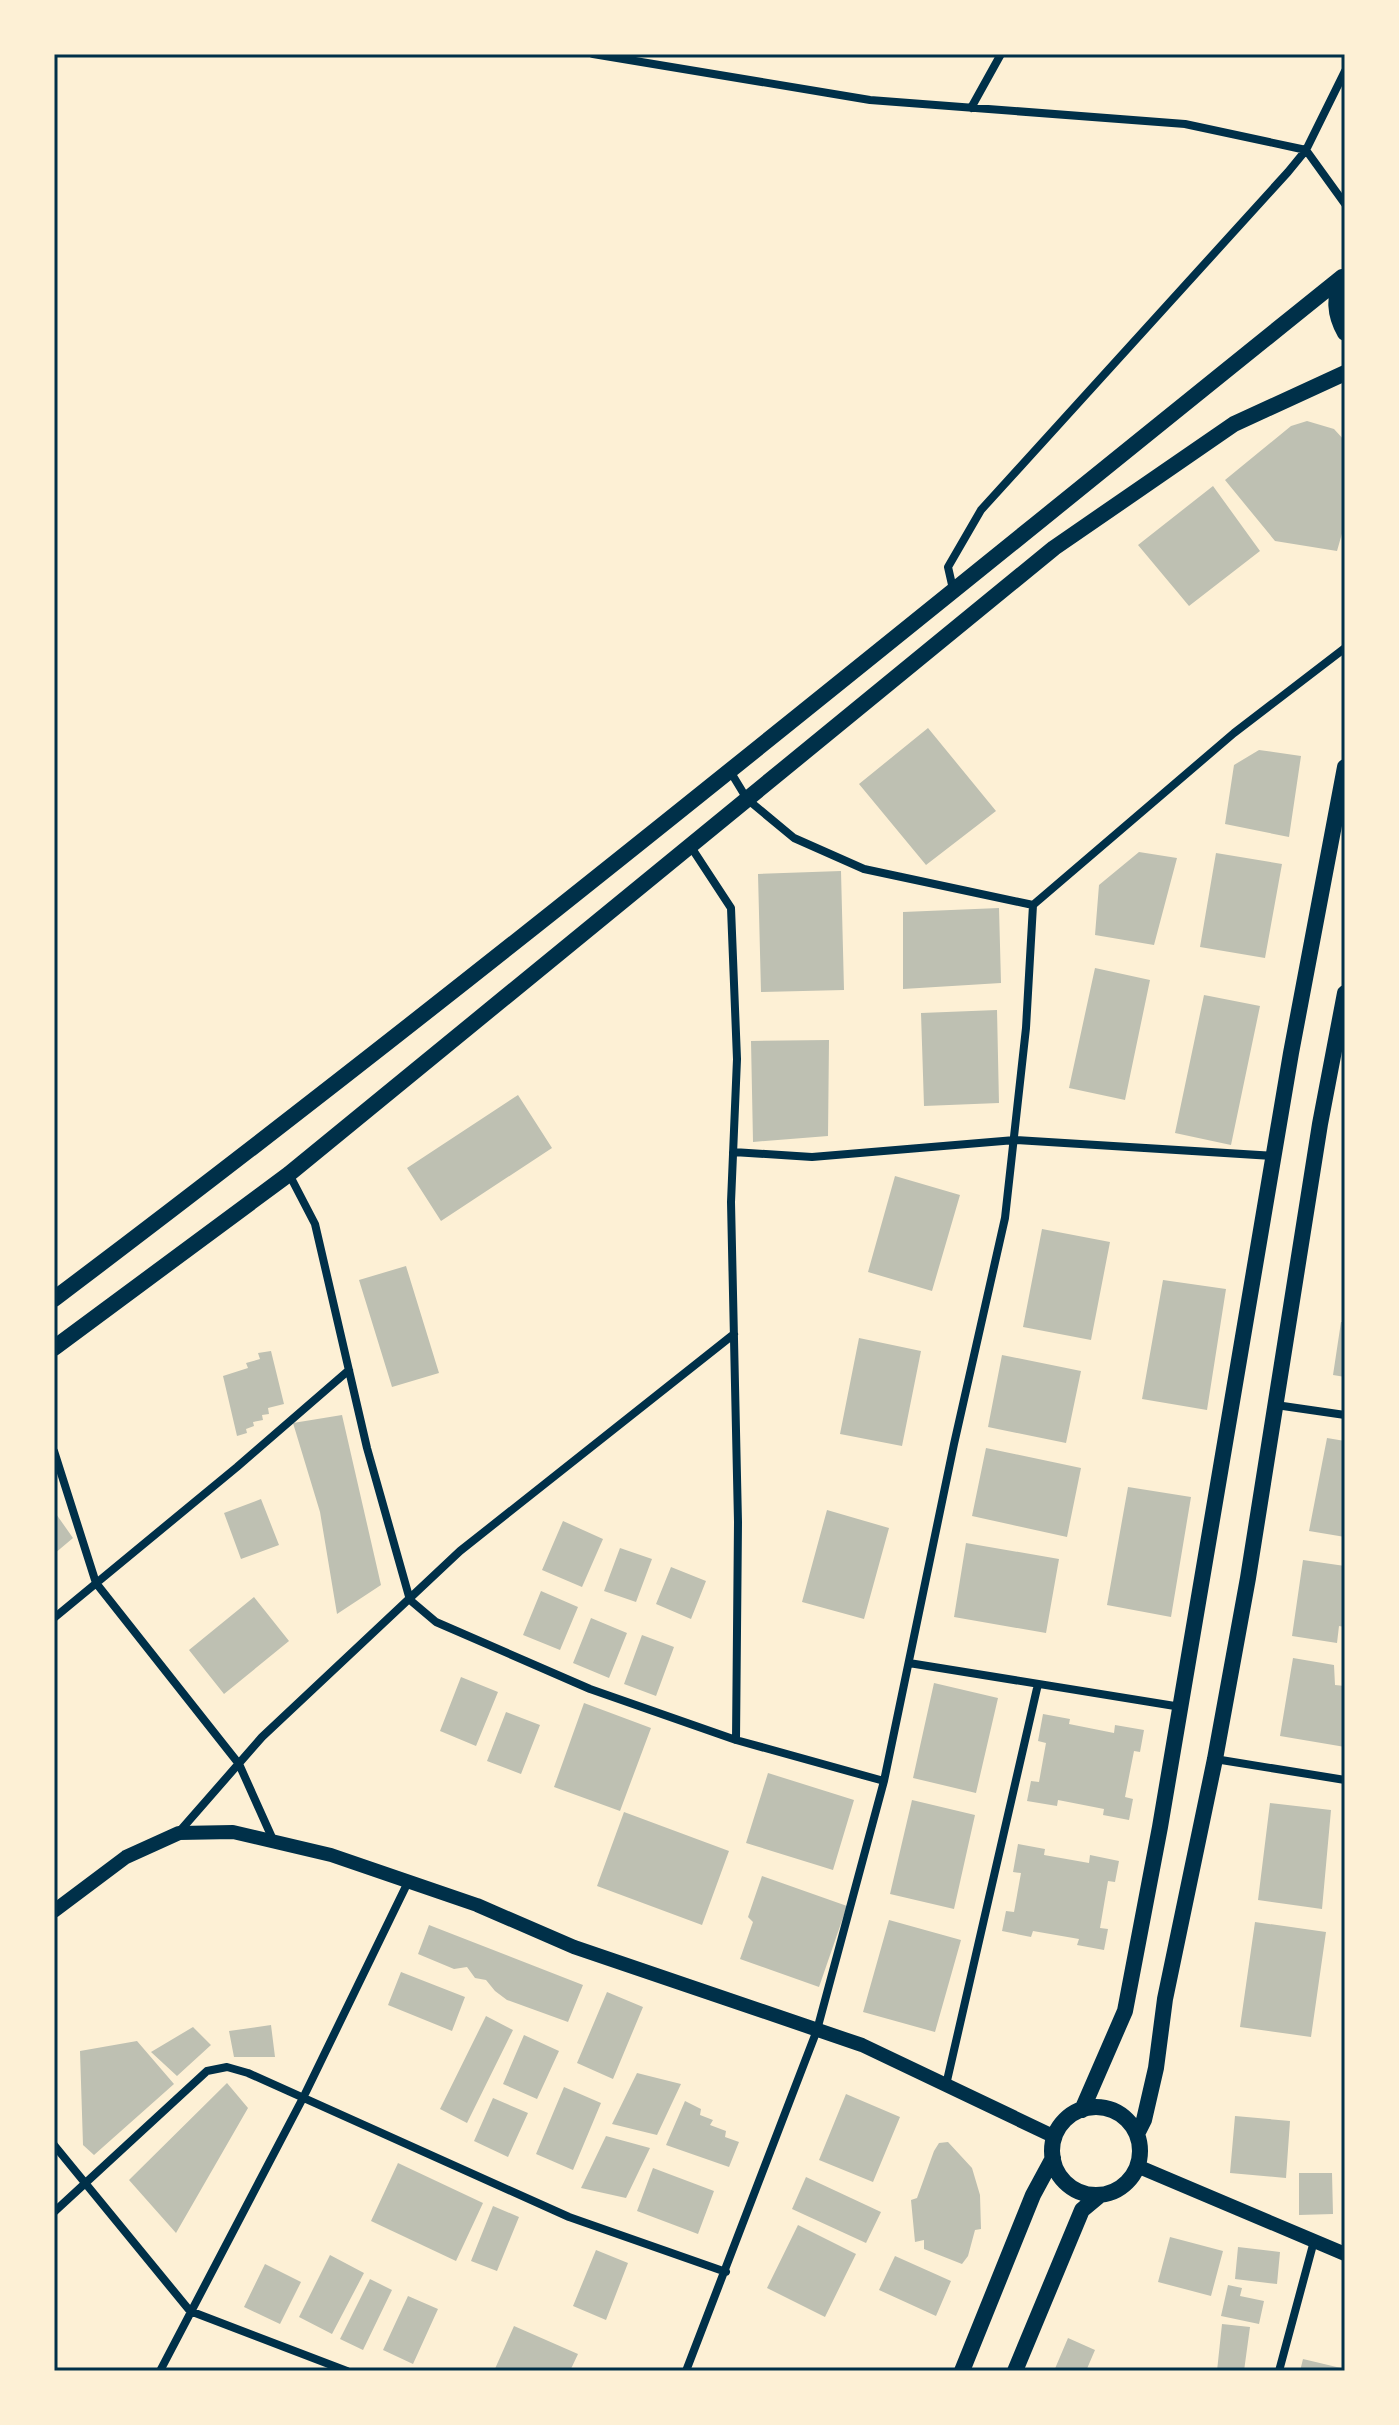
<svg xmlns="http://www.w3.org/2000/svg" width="1399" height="2425" font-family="Raleway,sans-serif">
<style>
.building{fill:#bec0b2}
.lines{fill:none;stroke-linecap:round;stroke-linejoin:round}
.minor{stroke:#003049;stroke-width:8}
.tertiary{stroke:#003049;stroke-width:14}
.secondary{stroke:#003049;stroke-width:16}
.neatline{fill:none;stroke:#003049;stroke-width:3}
</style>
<rect width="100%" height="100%" fill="#fdf0d5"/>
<path class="building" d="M1307 421 1334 429 1345 441V523L1337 551 1275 541 1225 480 1291 426Z
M1213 486 1260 551 1189 606 1138 545Z
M928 728 996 811 926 865 859 784Z
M1259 750 1301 756 1289 837 1225 824 1234 765Z
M1139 852 1177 858 1154 945 1095 935 1099 885Z
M1216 853 1282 864 1265 958 1200 947Z
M841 871 844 990 761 992 758 874Z
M999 908 1001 983 903 989V912Z
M1095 968 1150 980 1125 1100 1069 1088Z
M1204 995 1260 1006 1231 1145 1175 1133Z
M997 1010 999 1103 924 1106 921 1013Z
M829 1040 828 1136 753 1142 751 1041Z
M518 1095 552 1148 441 1221 407 1168Z
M895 1176 960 1195 932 1291 868 1272Z
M1042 1229 1110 1242 1091 1340 1023 1327Z
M406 1266 439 1373 392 1387 359 1280Z
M1163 1280 1226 1289 1207 1410 1142 1399Z
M1341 1322H1345V1377L1333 1375Z
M859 1338 921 1351 902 1446 840 1434Z
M271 1351 284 1404 268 1408 269 1414 262 1415 263 1420 253 1422 254 1426 246 1429 247 1433 237 1436 223 1376 248 1368 246 1363 260 1359 258 1353Z
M1002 1355 1081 1371 1066 1443 988 1427Z
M342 1415 381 1585 337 1614 320 1512 293 1423Z
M1327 1438 1345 1441V1537L1309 1531Z
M986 1448 1081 1468 1067 1537 972 1516Z
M1128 1487 1191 1497 1171 1617 1107 1605Z
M261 1499 279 1545 241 1559 224 1513Z
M827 1510 889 1528 864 1619 802 1602Z
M54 1511 73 1538 54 1554Z
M563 1521 603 1539 582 1587 542 1570Z
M966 1543 1059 1559 1046 1633 954 1617Z
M620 1548 652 1559 636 1602 604 1591Z
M1303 1560 1345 1566V1627L1339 1626 1337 1643 1292 1636Z
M671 1567 706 1581 691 1619 656 1604Z
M541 1591 578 1607 560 1650 523 1635Z
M254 1597 289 1641 224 1694 189 1650Z
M591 1618 627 1633 609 1678 573 1663Z
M642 1635 674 1647 656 1696 624 1684Z
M1293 1658 1334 1665 1335 1685 1345 1686V1747L1280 1736Z
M461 1677 498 1692 476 1746 440 1731Z
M934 1683 998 1698 976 1793 913 1778Z
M584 1703 651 1728 620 1811 554 1787Z
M506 1712 540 1725 521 1774 487 1761Z
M1043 1714 1070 1719 1069 1724 1114 1733 1115 1725 1144 1730 1140 1752 1134 1751 1125 1797 1133 1799 1129 1820 1103 1815 1104 1809 1058 1800 1057 1806 1027 1801 1031 1781 1039 1782 1046 1743 1038 1741Z
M768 1773 854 1800 833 1870 746 1843Z
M912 1800 975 1815 954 1909 890 1894Z
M1270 1803 1331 1810 1322 1909 1258 1900Z
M624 1812 729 1851 702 1925 597 1886Z
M1018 1844 1045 1849 1044 1855 1089 1863 1090 1855 1119 1861 1115 1882 1108 1881 1100 1928 1108 1929 1104 1950 1077 1945 1079 1939 1033 1931 1031 1937 1002 1931 1006 1911 1014 1912 1021 1873 1013 1872Z
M762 1876 847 1906 819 1987 740 1959 753 1922 748 1917Z
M889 1920 961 1940 935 2032 863 2012Z
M1255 1922 1326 1932 1311 2037 1240 2027Z
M429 1925 583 1985 568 2022 507 2000 495 1991 486 1980 475 1978 467 1967 454 1969 418 1954Z
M401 1972 465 1997 452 2031 388 2005Z
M607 1992 643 2007 613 2079 577 2063Z
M486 2016 513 2030 467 2123 440 2109Z
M271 2025 275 2057H234L229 2031Z
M193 2027 211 2045 177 2076 151 2052Z
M524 2035 559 2051 537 2099 503 2084Z
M137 2041 174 2084 94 2155 83 2145 80 2051Z
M637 2073 681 2084 657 2135 612 2124Z
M227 2083 248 2108 176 2233 129 2180Z
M564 2087 601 2103 573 2170 536 2154Z
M846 2094 900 2117 873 2182 819 2160Z
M493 2098 528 2113 508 2157 474 2141Z
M685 2101 701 2109 700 2115 713 2120 710 2125 726 2131 725 2137 739 2142 729 2167 666 2145Z
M1235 2116 1290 2121 1286 2178 1230 2173Z
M606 2136 650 2148 626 2198 581 2188Z
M948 2142 972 2168 980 2195 981 2229 975 2230 968 2256 962 2264 924 2249V2240L915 2242 911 2200 917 2198 934 2151 939 2143Z
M398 2163 483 2203 456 2261 371 2221Z
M653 2168 714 2191 698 2234 637 2211Z
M1299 2173H1332L1333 2214 1299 2215Z
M806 2177 881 2212 866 2243 792 2209Z
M493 2206 519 2217 497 2271 471 2261Z
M798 2225 856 2254 825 2317 767 2288Z
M1170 2237 1223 2251 1211 2296 1158 2282Z
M1238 2247 1280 2252 1277 2284 1235 2279Z
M596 2250 628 2263 606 2320 573 2306Z
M330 2255 364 2273 332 2334 299 2317Z
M895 2256 951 2281 936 2316 879 2290Z
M265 2264 301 2282 280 2324 244 2307Z
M370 2279 392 2290 363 2350 340 2339Z
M1228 2285 1242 2288 1240 2296 1264 2301 1259 2324 1221 2316Z
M408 2296 438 2309 413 2364 383 2350Z
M1222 2324 1250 2327 1244 2371H1217Z
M514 2326 578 2354 570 2371H494Z
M1068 2338 1095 2350 1086 2371H1054Z
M1303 2359 1345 2369V2371H1300Z"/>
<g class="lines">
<path class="minor" d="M593 54 870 100 1185 124 1306 150 1345 204
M971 108 1001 54
M953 589 948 567 981 510 1288 172 1306 150 1345 71
M730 771 747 799 794 838 864 869 1033 905
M691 847 731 908 737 1059 731 1202 738 1522 736 1740
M733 1152 812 1157 1015 1140 1274 1156
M289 1174 315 1224 367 1448 410 1600 436 1622 590 1689 736 1740 884 1781
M1276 1405 1345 1415
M54 1451 96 1583 239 1764 274 1842
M54 1618 237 1467 349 1370
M909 1663 1181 1707
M1215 1759 1345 1780
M179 1832 262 1737 460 1551 734 1334
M946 2085 1038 1684
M54 2145 190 2311 347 2371
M54 2212 207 2071 227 2067 248 2073 569 2217 726 2272
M160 2371 304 2096 408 1882
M686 2371 817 2030 884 1781 954 1444 1005 1218 1026 1028 1033 905 1234 733 1345 648
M1279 2371 1314 2241"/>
<path class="tertiary" d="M54 1911 126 1857 179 1833 233 1832 331 1855 477 1905 574 1947 862 2045 1055 2137
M1137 2166 1345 2254"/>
<path class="secondary" d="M1342 277C1334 298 1334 314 1345 333
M54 1299C492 969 914 621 1341 278
M54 1348 289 1174 1054 548 1234 424 1345 373
M1052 2151a44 44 0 1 1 88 0a44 44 0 1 1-88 0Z
M1082 2110 1125 2011 1160 1827 1291 1053 1345 767
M1137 2134 1144 2120 1156 2068 1165 1999 1215 1759 1248 1578 1320 1124 1345 993
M962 2371 1033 2195 1053 2158
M1015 2371 1082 2210 1100 2195"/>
</g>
<rect width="1399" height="2425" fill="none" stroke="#fdf0d5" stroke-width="112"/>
<rect x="56" y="56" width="1287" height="2313" class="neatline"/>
</svg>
